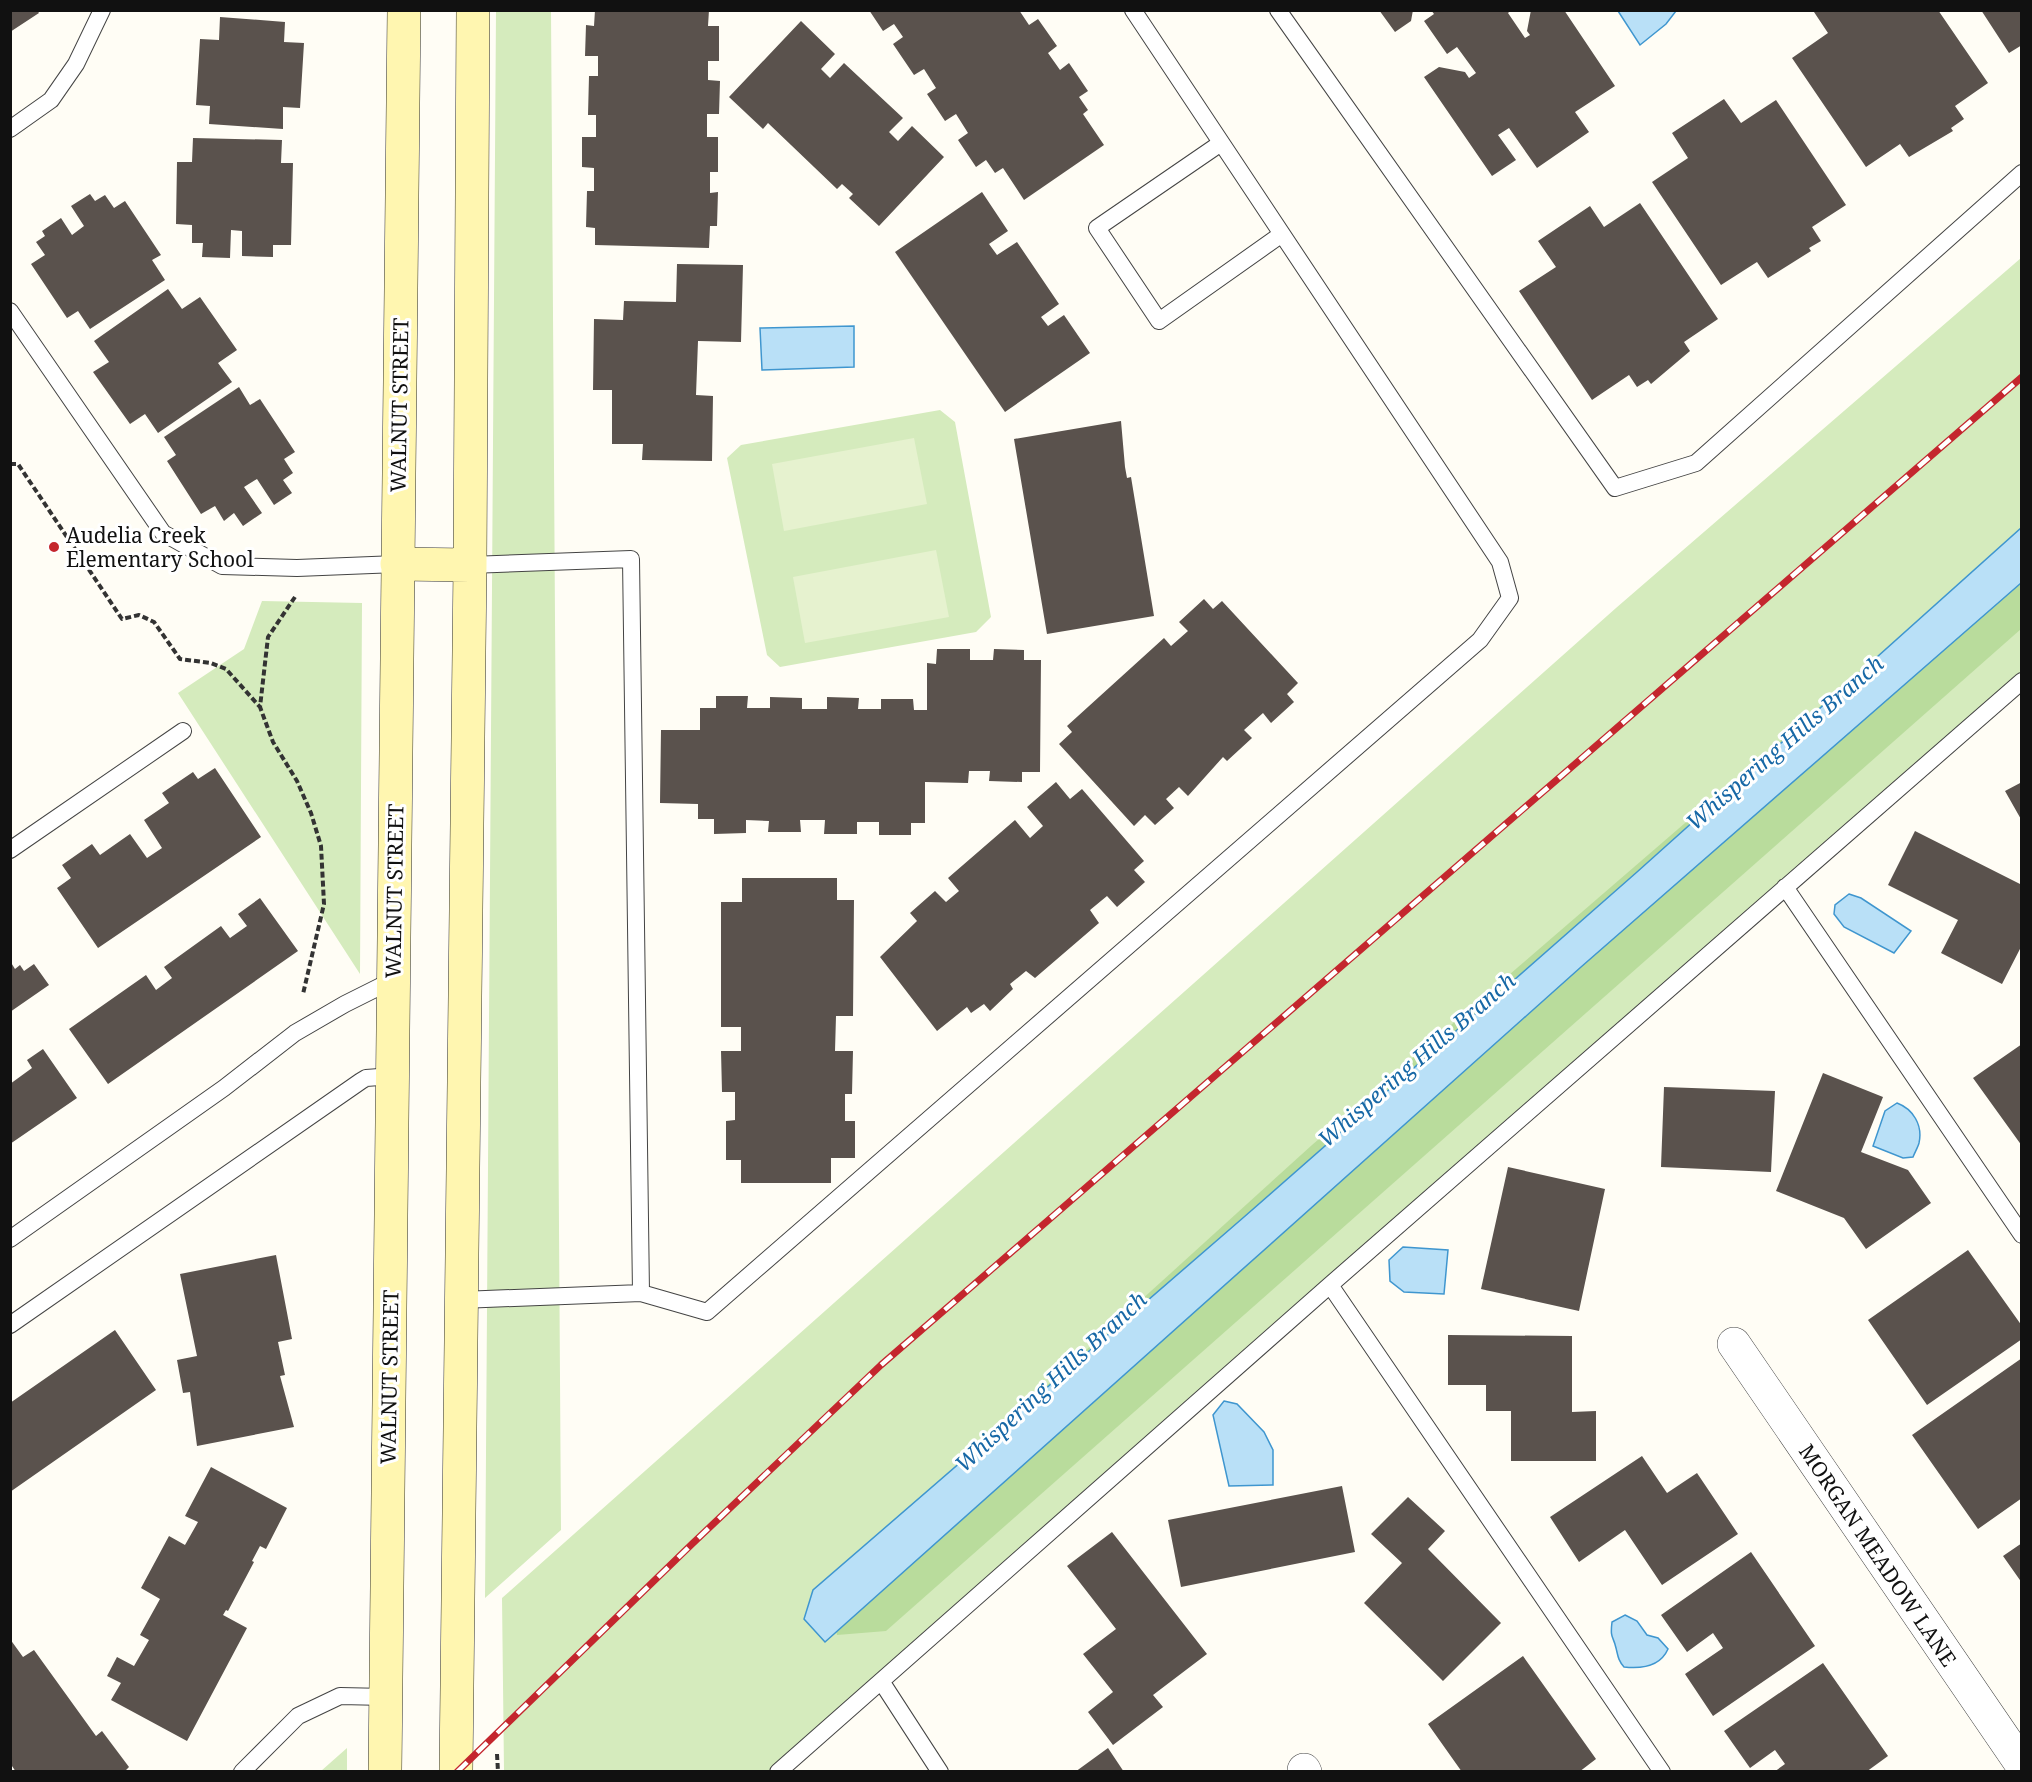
<svg xmlns="http://www.w3.org/2000/svg" width="2032" height="1782" font-family="'Noto Serif',serif">
<style>
.green{fill:#d5ebbd}
.forest{fill:#b9dc9c}
.pitch{fill:#e6f2cf}
.water{fill:#b9e0f7;stroke:#3f96cf;stroke-width:1.5}
.building{fill:#5a524d}
.lines{fill:none;stroke-linecap:round;stroke-linejoin:round}
.service-casing{stroke:#444;stroke-width:18}
.minor-casing{stroke:#444;stroke-width:34}
.secondary-casing{stroke:#333;stroke-width:34}
.path{stroke:#333;stroke-width:4;stroke-dasharray:6 3;stroke-linecap:butt}
.service{stroke:#fff;stroke-width:16}
.minor{stroke:#fff;stroke-width:33}
.secondary{stroke:#fff6b0;stroke-width:33}
.rail-casing{stroke:#c4262e;stroke-width:7}
.rail{stroke:#fff;stroke-width:4.5;stroke-dasharray:14;stroke-linecap:butt}
.poi-dot{fill:#c4262e;stroke:#fff;stroke-width:2}
.labels{text-anchor:middle;dominant-baseline:central;stroke-width:6;stroke-linejoin:round;paint-order:stroke}
.street-label{font-size:21px;fill:#111;stroke:#fff}
.poi-label{font-size:21px;fill:#111;stroke:#fff;text-anchor:start}
.water-label{font-size:22px;font-style:italic;fill:#1768a6;stroke:#fff}
</style>
<rect width="100%" height="100%" fill="#fffdf5"/>
<path class="green" d="M551 10 561 1530 485 1598 496 11Z
M2021 258V690L776 1771H504L502 1598 1616 608Z
M940 410 955 422 991 617 976 632 780 667 767 655 727 458 741 445Z
M262 601 362 603 360 974 178 693 244 649Z
M347 1748V1771H321Z"/>
<path class="forest" d="M2021 533V629L886 1631 837 1635 827 1585 1312 1145Z"/>
<path class="pitch" d="M914 438 927 504 784 531 772 464Z
M936 550 949 617 805 643 793 577Z"/>
<path class="water" d="M1618 11H1676L1666 24 1640 45Z
M854 326V367L762 370 760 328Z
M2021 528V583L1581 967 825 1642 804 1619 813 1590 1244 1217 1637 872Z
M1849 894 1861 898 1911 931 1894 953 1844 927 1834 914 1835 905Z
M1897 1103C1913 1109 1923 1125 1919 1143 1918 1147 1915 1152 1913 1157L1903 1158 1873 1146 1885 1111Z
M1403 1247 1448 1250 1444 1294 1404 1292 1390 1281 1389 1260Z
M1224 1401 1237 1404 1264 1432 1273 1450V1485L1229 1486 1213 1415Z
M1625 1615 1637 1621 1647 1635 1658 1638 1668 1649C1660 1667 1642 1669 1624 1667 1618 1660 1618 1656 1616 1648 1613 1635 1610 1639 1612 1622Z"/>
<path class="building" d="M10 10H37L39 13 10 32Z
M595 10H709L708 26H719V61H708V80L720 81 719 114H707V137H718V172H710V193L718 192 717 226H710L709 248 595 245V228L586 227 587 191H594V168L582 167V137H596V115H588L589 76H598V56H585L586 25 594 26Z
M869 10H1019L1029 25 1038 19 1057 46 1048 53 1060 70 1069 63 1088 91 1079 97 1088 110 1083 114 1104 145 1024 200 1003 168 995 173 986 160 976 167 958 140 968 133 956 114 945 121 927 94 936 88 924 69 914 75 893 44 903 37 894 24 883 31Z
M1379 10H1413L1411 21 1395 32Z
M1431 10H1511L1508 13 1525 38 1530 35 1527 31 1531 10H1564L1615 86 1575 112 1589 132 1537 168 1509 128 1498 135 1516 160 1492 176 1424 77 1439 67 1465 72 1469 78 1476 73 1457 47 1447 54 1424 21 1434 14Z
M1817 10H1938L1988 83 1955 106 1964 119 1951 128 1953 131 1909 157 1900 144 1866 167 1792 58 1828 33 1814 12Z
M1981 10H2022V45L2009 53Z
M220 17 285 22 284 42 304 43 300 108 283 107V129L209 124 210 106 196 105 200 39 219 40Z
M801 21 835 54 821 69 830 78 844 63 903 118 889 132 898 141 912 126 944 157 879 226 849 198 853 194 842 184 837 189 768 123 763 129 729 97Z
M1724 99 1741 123 1776 100 1846 205 1812 227 1821 241 1809 248 1811 251 1768 278 1757 262 1721 285 1652 182 1688 158 1672 133Z
M193 138 282 140 281 163H293L291 245H273V257L242 256V231L231 230 230 258 202 257 203 243H192V225L176 224 177 162H192Z
M982 192 1008 231 989 244 997 255 1017 242 1059 304 1041 317 1048 326 1064 315 1090 353 1005 412 895 252Z
M90 194 95 201 105 195 114 208 125 201 161 255 152 260 165 280 90 329 78 311 67 318 31 264 45 255 36 242 45 236 42 231 61 218 72 235 84 226 71 206Z
M1640 203 1718 319 1684 342 1690 351 1651 384 1648 380 1637 387 1629 375 1592 400 1519 291 1556 267 1538 241 1590 206 1604 227Z
M677 264 743 265 741 342 698 341 696 395 713 396 712 461 642 460 643 444H612V390H593L594 319 623 320 624 301 676 302Z
M168 289 182 309 200 297 237 350 218 363 232 382 158 433 145 414 130 424 93 372 109 362 94 341Z
M239 387 250 405 260 399 295 452 284 459 293 473 283 480 292 493 274 505 257 479 244 487 262 513 243 526 234 513 224 521 215 506 201 514 167 461 176 455 164 437Z
M1121 421 1125 467 1127 478 1131 477 1154 616 1047 634 1014 439Z
M1204 599 1213 609 1222 601 1298 683 1287 694 1294 702 1271 723 1263 713 1244 730 1252 738 1227 761 1223 757 1188 796 1179 787 1166 799 1174 808 1155 825 1145 815 1134 826 1059 744 1072 732 1067 726 1164 638 1171 646 1188 631 1179 622Z
M937 649H970V660H993L994 649 1024 650V660H1041L1040 772H1022V782L989 781 990 771H969L968 783 925 782V823H911V835H879V822H857V834H824L825 820H800L801 832H768L769 821 746 820V833L714 834V819H698V804L660 803 661 730H700V708H716V696H748L747 708H770V697L802 698V709H827V697L859 698 858 709H881V699H913L914 710H927V663L936 664Z
M215 768 261 837 98 948 57 888 71 878 62 865 92 844 100 855 130 834 147 858 162 848 144 820 169 803 162 793 193 772 198 779Z
M1056 782 1070 799 1082 789 1144 861 1134 870 1145 882 1117 907 1107 896 1090 910 1099 923 1035 978 1026 971 1010 984 1013 989 990 1011 984 1004 971 1013 967 1007 937 1031 880 957 917 921 910 913 935 891 946 902 959 891 948 878 1015 820 1030 838 1043 826 1027 807Z
M2022 782V821L2005 791Z
M1915 831 2022 885V945L2002 984 1941 953 1958 920 1888 885Z
M742 878H837V900H854L853 1016H836L835 1051H853L852 1094H845V1121H855V1158H831V1183H741V1160H726V1121L735 1120V1092H722L721 1051H741V1027H721V902H742Z
M260 898 298 951 108 1084 69 1029 146 975 156 990 172 978 164 967 221 926 230 938 247 926 238 914Z
M10 961 15 969 20 965 24 971 34 964 49 985 10 1012Z
M2022 1044V1146L1973 1078Z
M43 1049 77 1098 10 1144V1084L32 1068 27 1060Z
M1823 1073 1883 1097 1861 1152 1908 1170 1931 1203 1866 1249 1844 1218 1776 1191Z
M1664 1087 1775 1091 1771 1172 1661 1167Z
M1508 1167 1605 1189 1579 1311 1481 1289Z
M1968 1250 2022 1326V1339L1927 1405 1868 1320Z
M276 1255 292 1339 278 1342 285 1375 280 1376 294 1427 197 1446 190 1392 183 1393 177 1360 197 1356 180 1274Z
M115 1330 156 1390 10 1492V1403Z
M1448 1335 1572 1336V1412L1596 1411V1461H1511V1411H1486V1385H1448Z
M2022 1358V1498L1978 1529 1912 1435Z
M1642 1456 1667 1493 1697 1473 1738 1534 1662 1585 1625 1530 1579 1562 1550 1517Z
M211 1467 287 1508 266 1549 260 1546 252 1561 254 1562 228 1611 226 1610 223 1615 247 1628 187 1741 111 1700 121 1683 107 1676 117 1657 134 1666 149 1640 140 1635 160 1599 141 1588 169 1536 185 1545 198 1522 185 1516Z
M1342 1486 1355 1552 1181 1587 1168 1520Z
M1408 1497 1445 1531 1428 1549 1501 1623 1443 1681 1364 1603 1402 1563 1371 1534Z
M1112 1532 1207 1654 1153 1695 1163 1707 1113 1745 1088 1712 1113 1692 1083 1654 1116 1629 1067 1566Z
M2022 1543V1583L2003 1556Z
M1751 1552 1815 1646 1713 1716 1685 1674 1723 1648 1713 1633 1687 1652 1661 1615Z
M10 1639 23 1657 34 1650 96 1736 102 1731 129 1767 124 1772H16L10 1763Z
M1523 1656 1596 1759 1579 1772H1462L1428 1724Z
M1823 1663 1888 1756 1866 1772H1774L1785 1764 1775 1750 1750 1768 1724 1731Z
M1108 1748 1124 1772H1075Z"/>
<g class="lines">
<g class="service-casing">
<path id="service" d="M1278 10 1615 488 1696 463 2022 173
M10 129 51 100 76 64 102 10
M1221 143 1097 228 1159 321 1282 234
M10 311 163 533 222 566 297 568 397 564
M10 850 183 731
M1785 887 2022 1235
M10 1239 224 1088 295 1033 345 1004 393 980
M1330 1285 1662 1772
M641 1293 707 1312 1480 640 1510 598 1500 562 1133 10
M461 1300 641 1293 631 559 470 565
M10 1325 361 1081 366 1078 393 1076
M881 1681 940 1772
M242 1772 298 1716 340 1696 386 1697
M778 1772 1330 1285 2022 681"/>
</g>
<g class="minor-casing">
<path id="minor" d="M1734 1344 2022 1765
M1304 1770 1305 1772"/>
</g>
<g class="secondary-casing">
<path id="secondary" d="M397 564 470 565
M385 1772 404 10
M456 1772 470 565 473 10"/>
</g>
<path class="path" d="M10 464H18L122 619 139 615 154 622 180 659 211 663 226 669 260 707
M295 597 268 637 260 707 273 742 297 781 311 813 321 846 324 904 303 994
M497 1754 498 1772"/>
<use href="#service" class="service"/>
<use href="#minor" class="minor"/>
<use href="#secondary" class="secondary"/>
<g class="rail-casing">
<path id="rail" d="M457 1772 692 1544 881 1365 2022 377"/>
</g>
<use href="#rail" class="rail"/>
</g>
<circle class="poi-dot" cx="54" cy="547" r="6"/>
<g class="labels">
<g class="street-label">
<text transform="translate(399 405) rotate(-89)">WALNUT STREET</text>
<text transform="translate(394 891) rotate(-89)">WALNUT STREET</text>
<text transform="translate(389 1377) rotate(-89)">WALNUT STREET</text>
<text transform="translate(1878 1555) rotate(56)">MORGAN MEADOW LANE</text>
</g>
<g class="poi-label">
<text x="66" y="535">Audelia Creek<tspan x="66" dy="24">Elementary School</tspan></text>
</g>
<g class="water-label">
<text transform="translate(1784 742) rotate(-41)">Whispering Hills Branch</text>
<text transform="translate(1416 1059) rotate(-41)">Whispering Hills Branch</text>
<text transform="translate(1050 1381) rotate(-43)">Whispering Hills Branch</text>
</g>
</g>
<rect width="2032" height="1782" fill="none" stroke="#111111" stroke-width="24"/>
</svg>
